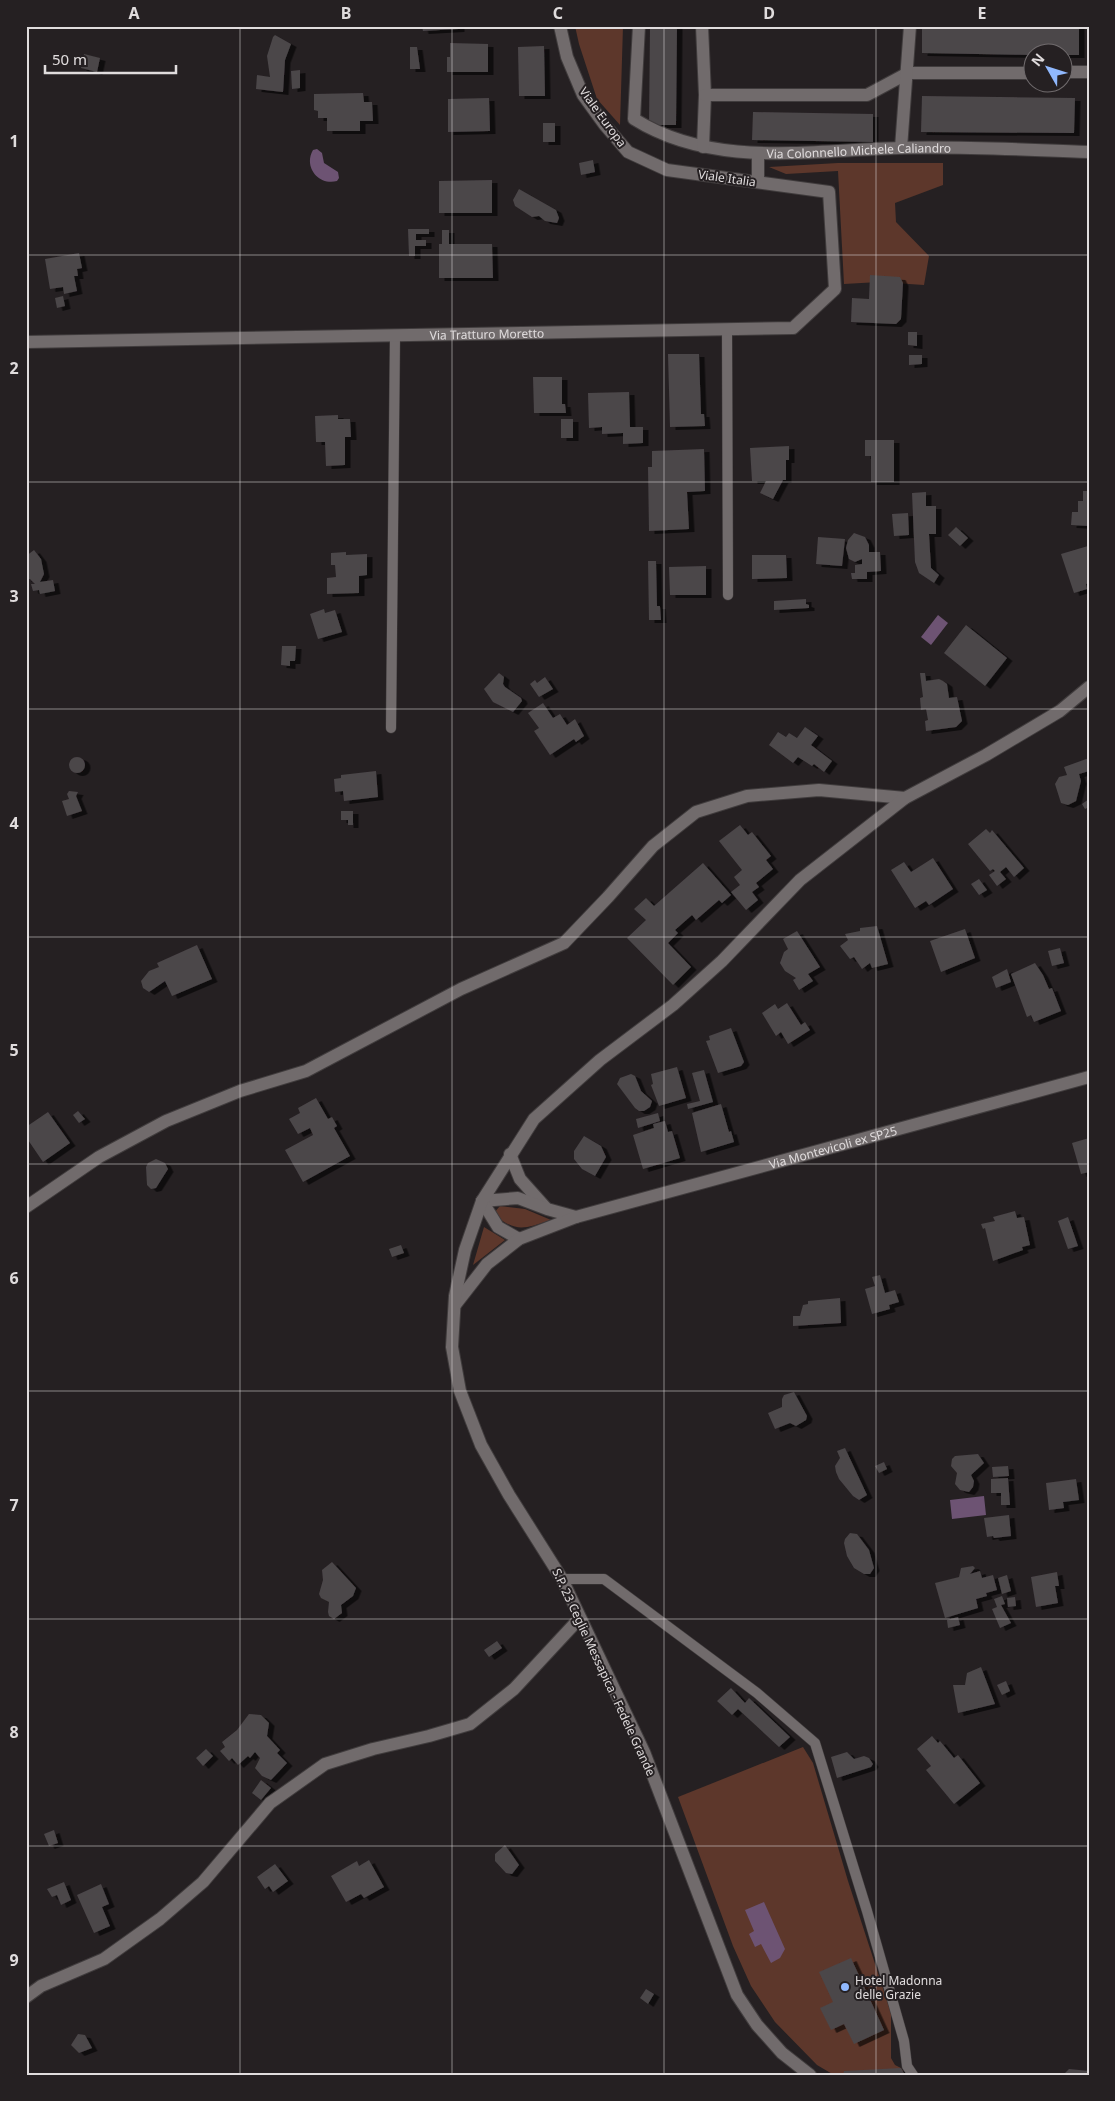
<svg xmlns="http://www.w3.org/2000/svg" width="1115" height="2101" font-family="'Noto Sans',sans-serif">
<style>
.green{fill:#5d372b}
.water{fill:#6d5373}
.building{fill:#4b4649;filter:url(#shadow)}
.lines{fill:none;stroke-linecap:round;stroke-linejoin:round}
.service-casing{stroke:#403c3d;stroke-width:11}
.minor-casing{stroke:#403c3d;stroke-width:14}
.tertiary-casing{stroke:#403c3d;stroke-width:14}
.service{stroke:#716b6c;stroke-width:10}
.minor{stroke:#716b6c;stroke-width:12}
.tertiary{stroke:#716b6c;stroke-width:12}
.grid{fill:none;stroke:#e0dcdd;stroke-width:1;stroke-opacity:0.55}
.poi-dot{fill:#90b8fd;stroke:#252022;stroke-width:2}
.labels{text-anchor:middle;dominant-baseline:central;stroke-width:4;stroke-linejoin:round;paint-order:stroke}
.street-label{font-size:12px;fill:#e0dcdd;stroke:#252022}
.poi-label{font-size:12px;fill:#e0dcdd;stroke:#252022;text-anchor:start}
.neatline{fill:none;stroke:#e0dcdd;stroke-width:2}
.grid-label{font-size:16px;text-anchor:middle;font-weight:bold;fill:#e0dcdd}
</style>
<defs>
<filter id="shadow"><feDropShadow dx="5.5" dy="3" stdDeviation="0" flood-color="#0009"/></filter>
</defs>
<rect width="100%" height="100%" fill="#252022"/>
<path class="green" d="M575 26H623L620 125 597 99 579 44Z
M838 163H943V185L895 203 896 222 929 256 924 285 879 282 844 284 838 171 786 174 769 167Z
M500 1206 525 1209 551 1220C523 1229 517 1233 493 1214Z
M484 1227 505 1240 473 1265Z
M803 1747 813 1763 848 1881 891 2013V2058L895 2065 901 2068 905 2075H834L817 2065 775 2022 751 1986 733 1946 678 1797Z"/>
<path class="water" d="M317 149 322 153 324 163 338 172 339 178 337 181C319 186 303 167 313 150Z
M938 615 948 623 931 645 921 637Z
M984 1496 986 1515 952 1519 950 1500Z
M764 1902 785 1949 780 1958 771 1963 761 1944 755 1947 749 1934 754 1931 745 1910Z"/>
<path class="building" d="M422 26H459V29L423 31Z
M650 26H677L676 125H649Z
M922 26H1079V55H1062V52H1032V55L922 53Z
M275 35 291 44 285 60 283 92 256 89 257 75 270 77 267 56 273 37Z
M450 43 488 44V72H447V57H450Z
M544 46 545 96H519L518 47Z
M410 47H417L420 69H410Z
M84 54 100 58 97 72 81 68Z
M300 70V88L292 89 291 71Z
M363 93 364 102H372L373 121H360V131H327V118H318V111L314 110V94Z
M922 96 1075 98 1074 133 921 132Z
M489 98 490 131 448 132V99Z
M753 112 873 114V142L752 140Z
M543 123H555V142H543Z
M593 160 595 172 581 175 579 163Z
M492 180V213H439V181Z
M519 189 556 210 559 218 557 223 545 221 539 216 532 217 515 206 513 200Z
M408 229H429V234H416V240H426V246H415V256H409Z
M442 230H449V244H492L493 278H439V244H442Z
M79 253 82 268 77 269 78 276H74L77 291 64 294 63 287 50 289 45 259Z
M870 275 900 277 903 283 901 319 896 324 851 322 852 298 869 299Z
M63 296 65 306 57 308 55 298Z
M908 332H917V346L908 345Z
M668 354H699L701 414H704L705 426 670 427Z
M909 355H922V364L909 365Z
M533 377H562V404H565L566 413H534Z
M629 392 630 427H643V443L623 444V433L602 434V427L589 428 588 393Z
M338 415V419H350L351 437H345V465L326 466 325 442H316L315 416Z
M561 419H573V438H561Z
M865 440H894V482H871V456H865Z
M789 446V460H786V480H783L773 499 760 493 766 481H752L750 448Z
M704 449 705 491 687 492 689 529 649 531 648 467H652V451Z
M1083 491H1089V526L1071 525 1072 512H1078V501H1083Z
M926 492V506H936V534H929L931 568 939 575 934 583 919 573 915 562 912 493Z
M908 513 909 535 894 536 892 514Z
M956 527 968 538 960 546 948 535Z
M854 533 865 537 869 545V552H880L881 571 867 572V579H852L851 573H855V565L862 564V559L855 562 849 559 846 548 848 540Z
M818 537 845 539 842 566 816 564Z
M1088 546 1089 583 1086 584 1087 589 1074 593 1061 554Z
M34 550 41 559 44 574 40 582 53 580 55 591 40 594 39 590 33 591 31 584H35L30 579H26V556Z
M346 552V555L367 554V575L359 576V593L327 594V578L336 577 335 565H331V553Z
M752 555H786L787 578 752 579Z
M648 561H656L657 606H660L661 620H649Z
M706 566V595H670L669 567Z
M806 599V604L809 605V608L774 610V601Z
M324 609 325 613 335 610 342 632 318 639 310 614Z
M966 625 1007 658 985 686 944 653Z
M282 646H296L295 661H290V666L281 665Z
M499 673 504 677 503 684 505 687 521 698 522 701 513 712 493 702 484 689Z
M920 673H925L926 681 939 679 943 681 947 684 949 698 957 697 962 721 956 727 926 731 925 721 928 720 926 709 921 710 920 698 923 697Z
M545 677 553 689 539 697 530 684 535 680 537 683Z
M543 703 553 718 560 714 567 725 575 719 584 736 576 742 574 739 550 755 534 731 539 728 528 713Z
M805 727 818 736 811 745 832 761 824 772 814 764 812 766 798 757 793 763 769 745 778 732 786 737 789 733 797 738Z
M69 765a8 8 0 1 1 16 0a8 8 0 1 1-16 0Z
M1089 758V771L1079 774 1081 781 1076 801 1068 805 1061 803 1055 784 1059 777 1067 775 1064 767Z
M376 771 378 797 344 801 343 791 335 792 334 779 341 778V775Z
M69 791 78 792 76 796 82 811 67 816 62 801 69 799 67 794Z
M1089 799V807L1085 809 1082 804Z
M341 811H353V825H348V820H341Z
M740 825 748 835 752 832 771 856 766 860 773 869 756 883 759 887 752 892 758 900 746 910 731 892 740 885 734 877 742 870 719 841Z
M986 829 990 833 992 830 1024 868 1014 877 1006 867 1000 872 1006 879 997 886 989 875 995 871 993 869 990 871 968 844Z
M933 858 953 889 929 905 926 901 915 908 891 870 904 862 911 872Z
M703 863 731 895 722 903 719 900 696 920 692 915 675 930 678 933 668 943 691 967 673 985 627 938 646 920 634 909 646 898 654 906Z
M979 879 987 890 979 895 971 884Z
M877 926 888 964 872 968 870 963 862 969 854 957 850 959 840 946 848 940 845 934 860 931V928Z
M965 929 975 958 941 972 930 941Z
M797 931 820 967 808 974 813 981 799 990 793 980 796 978 785 971 780 963 784 952 788 949 783 939Z
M197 945 212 979 172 996 165 981 149 992 143 988 141 981 149 971 159 967 157 963Z
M1060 948 1064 963 1052 966 1048 951Z
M1035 963 1043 975 1049 989 1052 988 1061 1011 1034 1022 1031 1015 1027 1017 1011 974Z
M1007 969 1011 982 996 988 992 977Z
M787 1003 801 1025 805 1022 810 1030 788 1044 781 1032 776 1036 762 1013 775 1004 778 1009Z
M731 1028 744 1062 741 1066 718 1073 706 1041 710 1040 709 1036Z
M677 1067 686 1098 659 1106 651 1085 653 1084 651 1074Z
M704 1070 713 1102 688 1109 687 1104 700 1101 692 1073Z
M631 1074 635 1076 641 1091 652 1101 650 1107 644 1111H639L635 1108 617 1084 620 1078Z
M316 1098 328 1119 332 1117 337 1126 334 1128 350 1156 303 1182 285 1150 313 1135 310 1128 298 1134 289 1119 300 1113 298 1108Z
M721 1104 729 1132 731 1131 734 1142 701 1152 692 1113Z
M78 1111 85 1119 79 1123 73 1115Z
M48 1112 70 1143 43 1162 26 1137V1127Z
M658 1113 660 1121 638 1128 636 1119Z
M665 1121 668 1132 672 1131 680 1158 643 1169 633 1135 654 1128 653 1124Z
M584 1136 601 1146 606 1157 595 1176 582 1169 574 1159V1151Z
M1089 1138V1172L1081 1174 1072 1143Z
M156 1159 165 1163 168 1169 156 1188 151 1189 147 1185 146 1167 148 1163Z
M1015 1211 1017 1218 1024 1217 1030 1245 1022 1247 1023 1250 993 1261 985 1228 983 1229 981 1224 995 1221 993 1217Z
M1068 1217 1078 1246 1068 1249 1058 1221Z
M401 1245 404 1253 392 1257 389 1249Z
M880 1275 885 1293 895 1290 899 1302 889 1305 890 1309 872 1314 865 1289 875 1286 872 1277Z
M840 1298 841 1323 793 1326V1316H800L803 1305 808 1304V1301Z
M794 1392 807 1416 806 1420 796 1426 790 1423 775 1429 768 1413 782 1407V1399L784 1395Z
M845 1448 867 1495 859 1500 853 1496 839 1479 836 1472 835 1466 840 1458 837 1451Z
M978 1454 984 1463 971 1475 974 1481 973 1487 969 1492 960 1490 955 1484 957 1473 951 1466 952 1459 955 1456Z
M884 1462 887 1469 879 1473 875 1466Z
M1008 1466 1009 1476 993 1477 992 1467Z
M1008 1478 1010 1505H1001V1493H991V1479Z
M1076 1479 1079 1500 1063 1502 1064 1508 1049 1510 1046 1483Z
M1009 1515 1011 1536 994 1538 993 1536 987 1537 984 1518Z
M850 1533 857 1534 869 1550 874 1568 870 1574H864L854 1568 847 1556 844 1543 845 1539Z
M332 1562 356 1588 353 1596 341 1605 342 1613 334 1619 329 1616 328 1612 329 1602 321 1598 319 1594 323 1580 322 1570Z
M973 1566 975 1568 970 1574 980 1571 982 1578 993 1575 997 1590 986 1593 987 1596 976 1599 978 1608 945 1618 935 1583 959 1577 961 1568Z
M1057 1572 1059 1586H1055L1058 1603 1036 1607 1031 1577Z
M1007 1575 1011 1591 1002 1594 998 1578Z
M1002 1596 1005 1604 1001 1605 1011 1623 1000 1628 992 1609 997 1607 994 1599Z
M1015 1597 1016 1606 1008 1607 1007 1598Z
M958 1617 960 1625 948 1628 947 1620Z
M497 1641 502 1648 489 1657 484 1650Z
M981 1667 995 1704 958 1713 953 1685H965L967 1673Z
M1006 1681 1010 1691 1002 1695 997 1685Z
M731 1688 745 1703 749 1698 790 1737 779 1747 738 1709 732 1715 717 1701Z
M249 1714 261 1715 269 1723 267 1736 280 1750 277 1753 287 1763 271 1780 262 1776 255 1768 260 1758 255 1752 250 1758 248 1756 238 1765 232 1758 229 1761 220 1751 225 1747 222 1742 237 1730Z
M932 1736 938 1743 940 1741 954 1758 958 1755 980 1783 954 1804 926 1770 931 1766 917 1749Z
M206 1749 213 1756 203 1766 196 1758Z
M847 1752 854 1759 864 1756 869 1758 873 1764 871 1767 837 1778 831 1757Z
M261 1780 271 1788 261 1800 252 1793Z
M54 1830 58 1843 49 1846 44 1834Z
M505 1845 519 1865 512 1874 506 1873 495 1861V1854Z
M369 1860 384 1887 364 1898 361 1894 346 1902 331 1876 357 1861 359 1866Z
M275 1864 288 1881 273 1892 269 1886 265 1889 257 1877Z
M64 1882 71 1900 61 1905 57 1895 52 1897 47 1889Z
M101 1884 109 1904 102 1907 110 1926 94 1933 77 1895Z
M851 1958 884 2030 854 2044 844 2024 831 2030 820 2008 833 2002 819 1972Z
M646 1989 654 1994 648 2004 640 1998Z
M78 2034 85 2035 92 2048 79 2053 71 2045Z
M901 2068 905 2075H843L844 2071Z
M1069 2069 1089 2071V2075H1063Z"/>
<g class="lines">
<g class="service-casing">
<path id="service" d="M727 329 728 595
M391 728 395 335
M562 1579H604L757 1693 815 1743 867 1911 904 2041 907 2066 913 2075"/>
</g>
<g class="minor-casing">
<g id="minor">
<path id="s1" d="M639 26 634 119C714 169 811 150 900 148 963 146 1026 150 1089 152"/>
<path d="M702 26 705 95 703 147"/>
<path d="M1062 72H1089"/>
<path d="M705 95H867L908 73H1032"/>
<path d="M901 148 910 26"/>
<path d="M758 154V182"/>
<path id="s2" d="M26 342 793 328 835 289 829 192 667 170 628 152 604 124 583 95 567 57 560 26"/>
<path d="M26 1207 99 1157 166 1121 240 1091 306 1071 461 989 564 943 608 897 653 846 696 812 747 796 819 790 905 798"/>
<path d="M26 1997 41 1986 104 1959 160 1919 203 1882 270 1803 325 1764 373 1749 429 1736 470 1724 514 1689 579 1619"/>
</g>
</g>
<g class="tertiary-casing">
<g id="tertiary">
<path d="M510 1154 520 1179 545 1207"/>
<path d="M482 1201 518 1198 547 1209 576 1217"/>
<path d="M482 1201 498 1227 519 1239"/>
<path id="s3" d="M455 1305 487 1264 519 1239 576 1217 1089 1077"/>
<path d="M810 2075 782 2053 757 2025 737 1995 644 1752 562 1579 509 1495 481 1445 460 1391 452 1347 455 1296 465 1250 482 1201 534 1119 600 1060 673 1005 722 961 800 880 905 798 986 755 1060 711 1089 687"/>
</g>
</g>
<use href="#service" class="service"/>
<use href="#minor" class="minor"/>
<use href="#tertiary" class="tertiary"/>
</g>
<path class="grid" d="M240 26V2075M452 26V2075M664 26V2075M876 26V2075M26 255H1089M26 482H1089M26 709H1089M26 937H1089M26 1164H1089M26 1391H1089M26 1619H1089M26 1846H1089"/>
<circle class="poi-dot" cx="845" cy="1987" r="5"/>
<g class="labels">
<g class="street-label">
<text transform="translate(603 117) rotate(54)">Viale Europa</text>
<text stroke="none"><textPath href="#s1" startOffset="324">Via Colonnello Michele Caliandro</textPath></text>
<text transform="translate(727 178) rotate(8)">Viale Italia</text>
<text stroke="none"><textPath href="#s2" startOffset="461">Via Tratturo Moretto</textPath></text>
<text stroke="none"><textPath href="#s3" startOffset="420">Via Montevicoli ex SP25</textPath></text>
<text transform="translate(604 1672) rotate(65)">S.P. 23 Ceglie Messapica - Fedele Grande</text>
</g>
<g class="poi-label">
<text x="855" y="1980">Hotel Madonna<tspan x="855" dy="14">delle Grazie</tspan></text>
</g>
</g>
<rect width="1115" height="2101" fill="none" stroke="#252022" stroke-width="55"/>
<g transform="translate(1048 68) rotate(309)"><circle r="24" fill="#252022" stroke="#706b6d"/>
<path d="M0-4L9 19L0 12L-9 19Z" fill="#90b8fd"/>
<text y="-8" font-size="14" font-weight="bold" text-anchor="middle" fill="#e0dcdd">N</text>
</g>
<path d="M45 65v8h131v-8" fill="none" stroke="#e0dcdd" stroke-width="2.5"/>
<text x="52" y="65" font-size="15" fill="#e0dcdd" stroke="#252022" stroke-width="4" paint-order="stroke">50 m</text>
<rect x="28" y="28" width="1060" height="2046" class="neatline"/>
<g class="grid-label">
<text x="134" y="19">A</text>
<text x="346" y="19">B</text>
<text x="558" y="19">C</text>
<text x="769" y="19">D</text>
<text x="982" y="19">E</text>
<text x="14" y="147">1</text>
<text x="14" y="374">2</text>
<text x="14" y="602">3</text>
<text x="14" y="829">4</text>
<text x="14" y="1056">5</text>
<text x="14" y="1284">6</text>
<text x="14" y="1511">7</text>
<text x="14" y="1738">8</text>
<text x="14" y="1966">9</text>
</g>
</svg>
